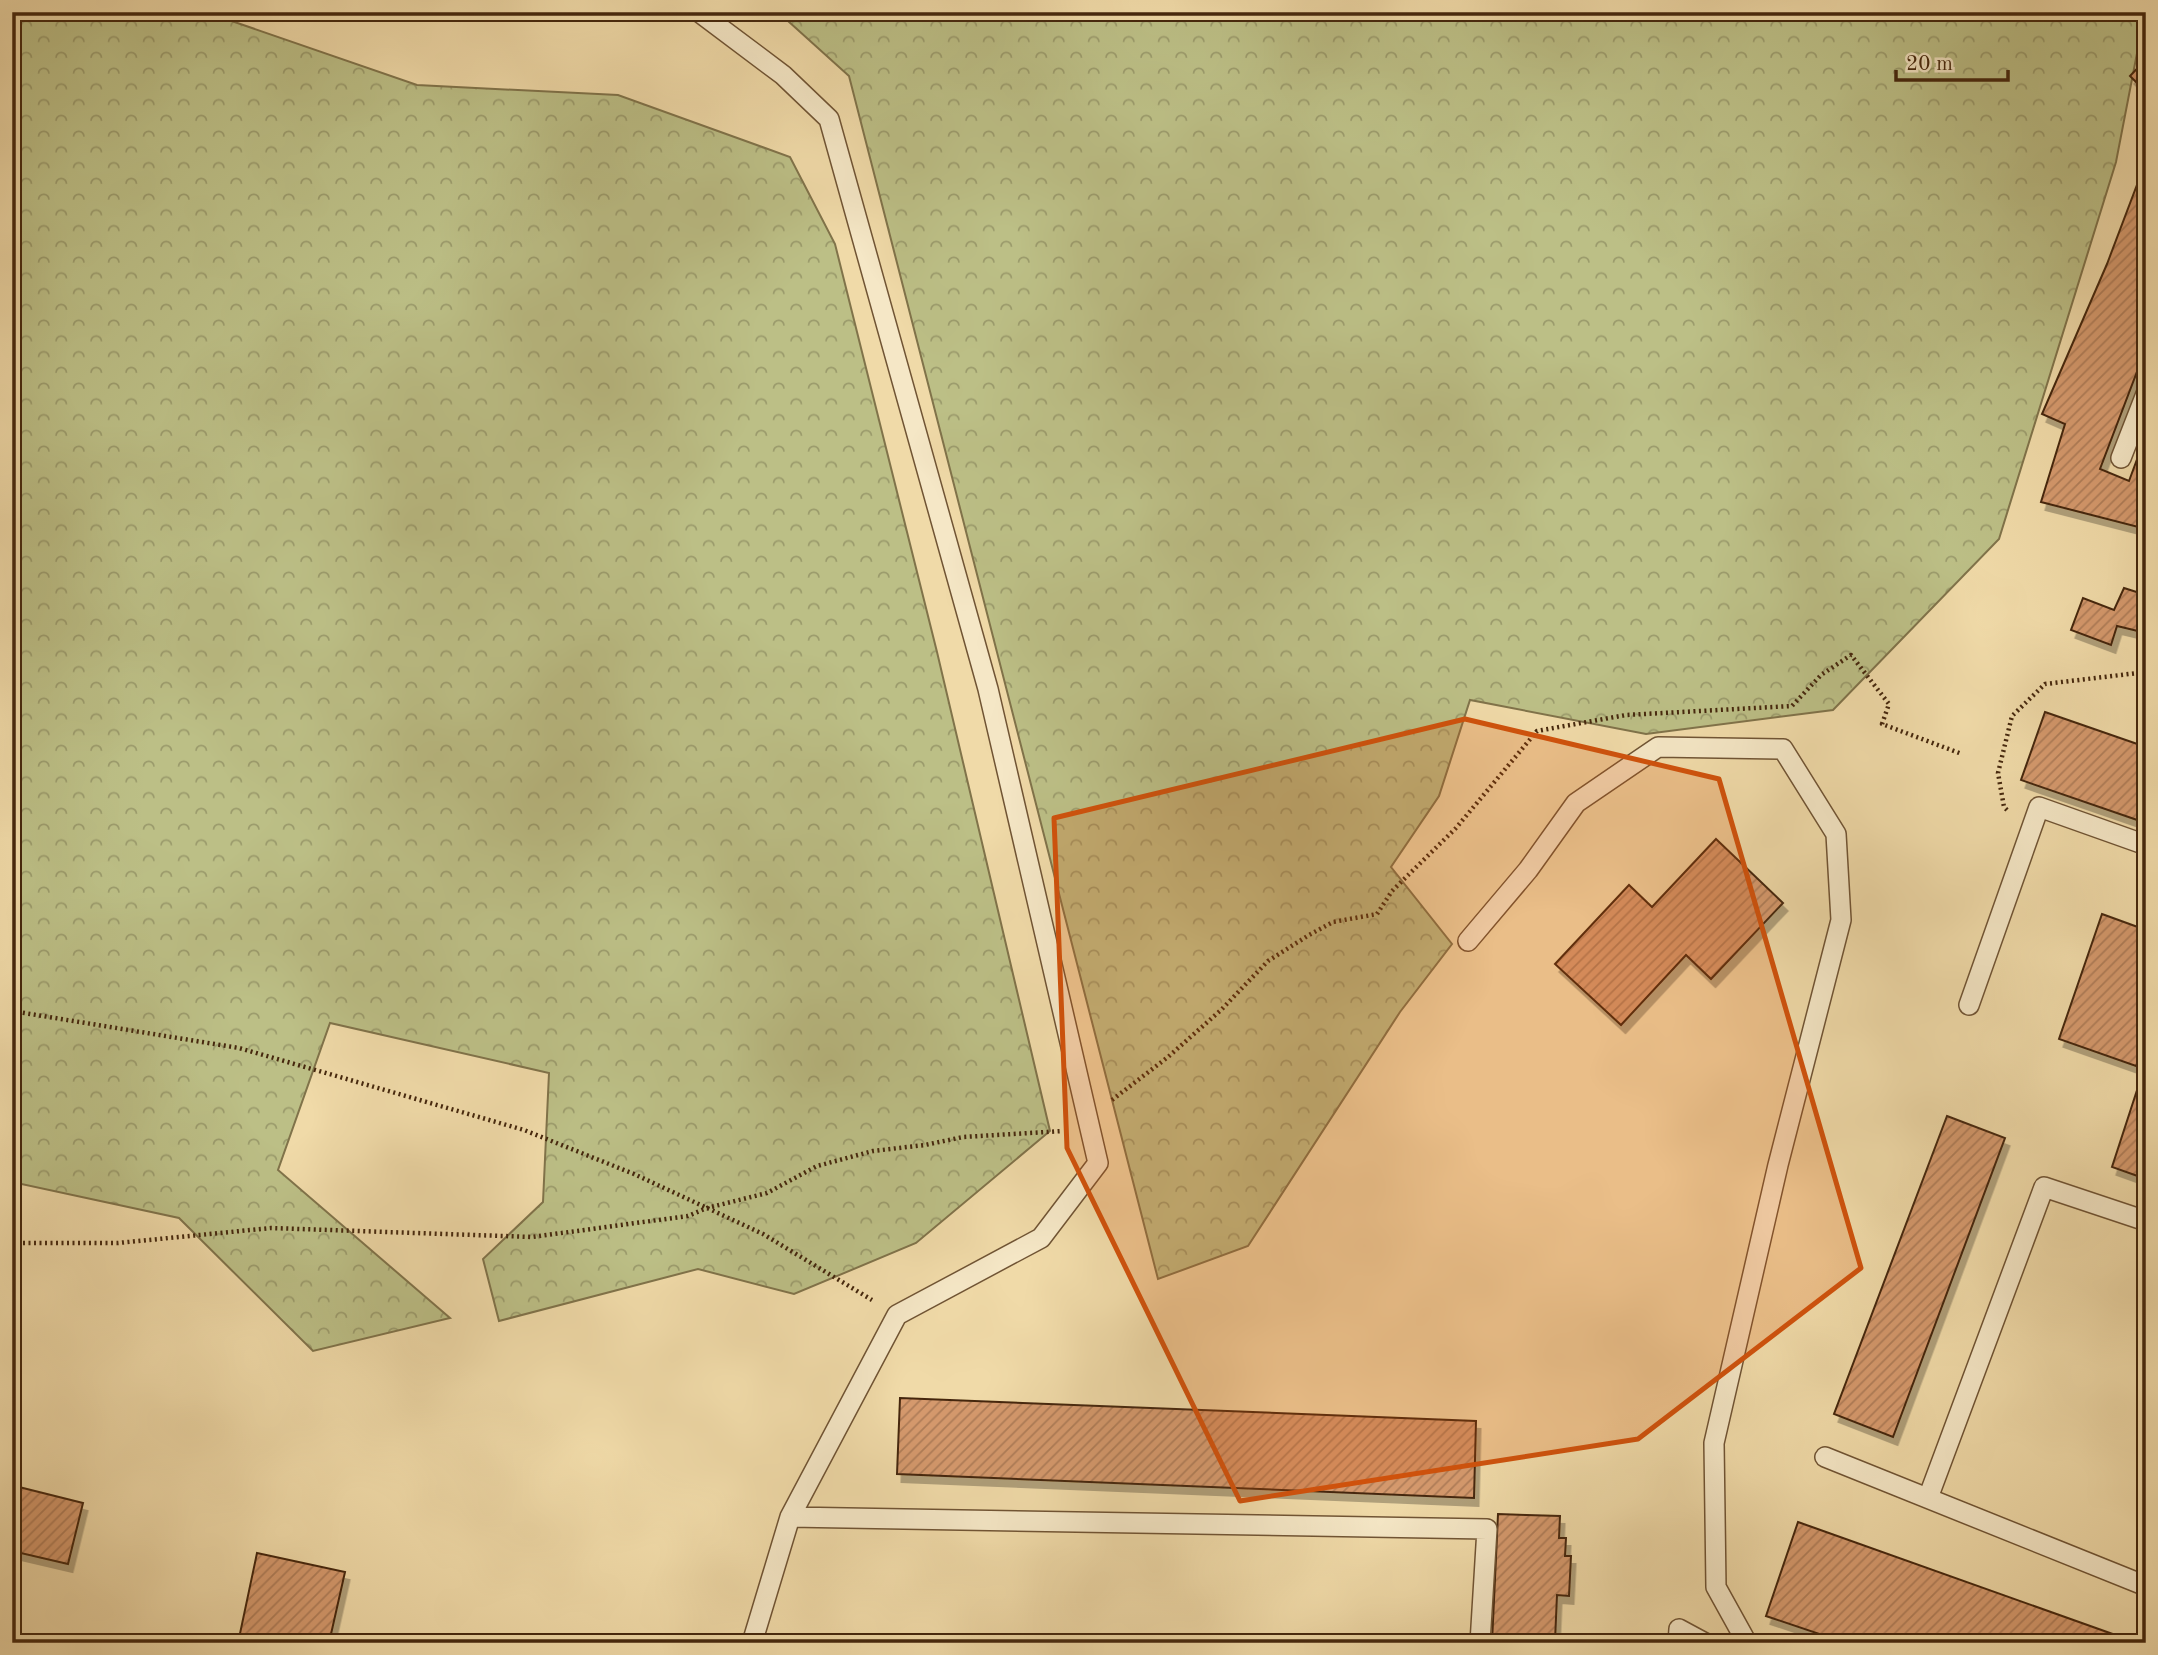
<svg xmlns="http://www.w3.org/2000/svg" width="2158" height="1655" font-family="'Old Standard TT',serif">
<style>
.forest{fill:url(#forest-crowns);stroke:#80734a;stroke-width:2}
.building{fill:url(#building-hatch);stroke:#45270d;stroke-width:2;filter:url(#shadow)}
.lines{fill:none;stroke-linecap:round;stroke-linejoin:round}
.service-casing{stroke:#705434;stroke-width:22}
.path{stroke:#45270d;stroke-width:4.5;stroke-dasharray:2 3.5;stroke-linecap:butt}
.service{stroke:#f5e7c6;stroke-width:19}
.marked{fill:#d0520c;fill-opacity:0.2;stroke:#d0520c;stroke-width:5;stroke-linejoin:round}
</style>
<defs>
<pattern id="forest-crowns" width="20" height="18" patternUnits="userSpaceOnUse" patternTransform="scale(1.75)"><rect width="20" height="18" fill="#bcbf86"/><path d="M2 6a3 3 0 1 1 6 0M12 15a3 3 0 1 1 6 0" fill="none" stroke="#9b9b6c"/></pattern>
<pattern id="building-hatch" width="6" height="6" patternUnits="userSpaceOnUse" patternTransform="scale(1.75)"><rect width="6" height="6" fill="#d5996d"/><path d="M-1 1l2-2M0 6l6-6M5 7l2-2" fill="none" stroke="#af7d58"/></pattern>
<filter id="shadow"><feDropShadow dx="4.5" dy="8" stdDeviation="0" flood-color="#0004"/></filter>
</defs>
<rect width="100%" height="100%" fill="#f0daa8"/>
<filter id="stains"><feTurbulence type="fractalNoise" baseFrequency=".00286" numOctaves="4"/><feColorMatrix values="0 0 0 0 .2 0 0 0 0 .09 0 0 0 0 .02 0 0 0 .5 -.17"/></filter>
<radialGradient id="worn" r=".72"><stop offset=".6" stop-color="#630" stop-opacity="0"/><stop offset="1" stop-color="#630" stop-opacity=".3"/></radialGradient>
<path class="forest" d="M12 12H171L220 17 417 85 618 95 790 157 835 244 937 652 1050 1131 916 1243 794 1294 698 1269 499 1321 483 1259 543 1202 549 1073 330 1023 278 1170 450 1318 313 1351 179 1218 12 1182Z
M778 12H2145L2116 162 1999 539 1833 710 1646 734 1470 700 1439 796 1391 867 1452 944 1400 1012 1248 1246 1158 1279 849 76Z"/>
<path class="building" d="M2146 59V92L2130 76Z
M2146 161V348L2100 469 2129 481 2146 435V529L2041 502 2065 424 2042 414 2107 264Z
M2124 588 2146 595V633L2117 626 2111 645 2071 630 2083 598 2114 610Z
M2045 712 2146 747V823L2021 780Z
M1716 839 1783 903 1711 979 1686 955 1621 1025 1555 964 1629 885 1652 907Z
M2102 914 2146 930V1039L2136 1066 2059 1039Z
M2139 1084 2146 1087V1179L2112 1167Z
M1947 1116 2005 1138 1893 1437 1834 1414Z
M900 1398 1476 1421 1474 1498 897 1474Z
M15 1486 83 1503 68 1564 12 1551V1498Z
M1498 1514 1560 1516 1559 1538H1566L1565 1556H1571L1569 1596 1557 1595 1555 1641 1568 1643H1492Z
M1798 1522 2138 1643H1846L1766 1616Z
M257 1553 345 1572 329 1643H238Z"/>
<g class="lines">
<g class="service-casing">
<path id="service" d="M699 12 783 75 829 119 988 689 1098 1163 1041 1238 897 1315 790 1517 752 1643
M2121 458 2146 394
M1468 941 1528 870 1576 803 1658 747 1783 749 1836 834 1841 920 1778 1165 1714 1443 1716 1587 1747 1643
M1969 1005 2039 807 2146 845
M1825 1457 2146 1586
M1928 1498 2044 1187 2146 1221
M790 1517 1487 1529 1480 1643
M1678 1643 1679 1629 1705 1643"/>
</g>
<path class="path" d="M2007 810 2004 807 1998 773 2012 716 2045 684 2146 672
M12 1011 239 1048 524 1130 634 1174 763 1234 872 1300
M1112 1100 1168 1057 1221 1010 1268 961 1309 935 1333 922 1377 914 1392 891 1456 828 1537 731 1626 715 1792 706 1821 675 1851 655 1889 704 1882 724 1962 754
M12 1243H118L271 1228 532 1237 688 1216 707 1208 767 1193 817 1166 873 1151 925 1145 963 1137 1063 1131"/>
<use href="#service" class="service"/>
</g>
<path class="marked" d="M1465 719 1719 779 1861 1268 1638 1439 1240 1501 1067 1148 1054 818Z"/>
<rect width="2158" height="1655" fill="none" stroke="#f0daa8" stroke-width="42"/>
<rect x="14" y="14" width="2130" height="1627" fill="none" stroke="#45270d" stroke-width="3.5"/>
<rect x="21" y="21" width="2116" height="1613" fill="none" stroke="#45270d" stroke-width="2"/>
<path d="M1896 70v10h112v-10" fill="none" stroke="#45270d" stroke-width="3.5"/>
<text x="1906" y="70" font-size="21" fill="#45270d" stroke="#f5e7c6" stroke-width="5" paint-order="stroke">20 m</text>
<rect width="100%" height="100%" filter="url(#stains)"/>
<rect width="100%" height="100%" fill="url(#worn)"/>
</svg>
